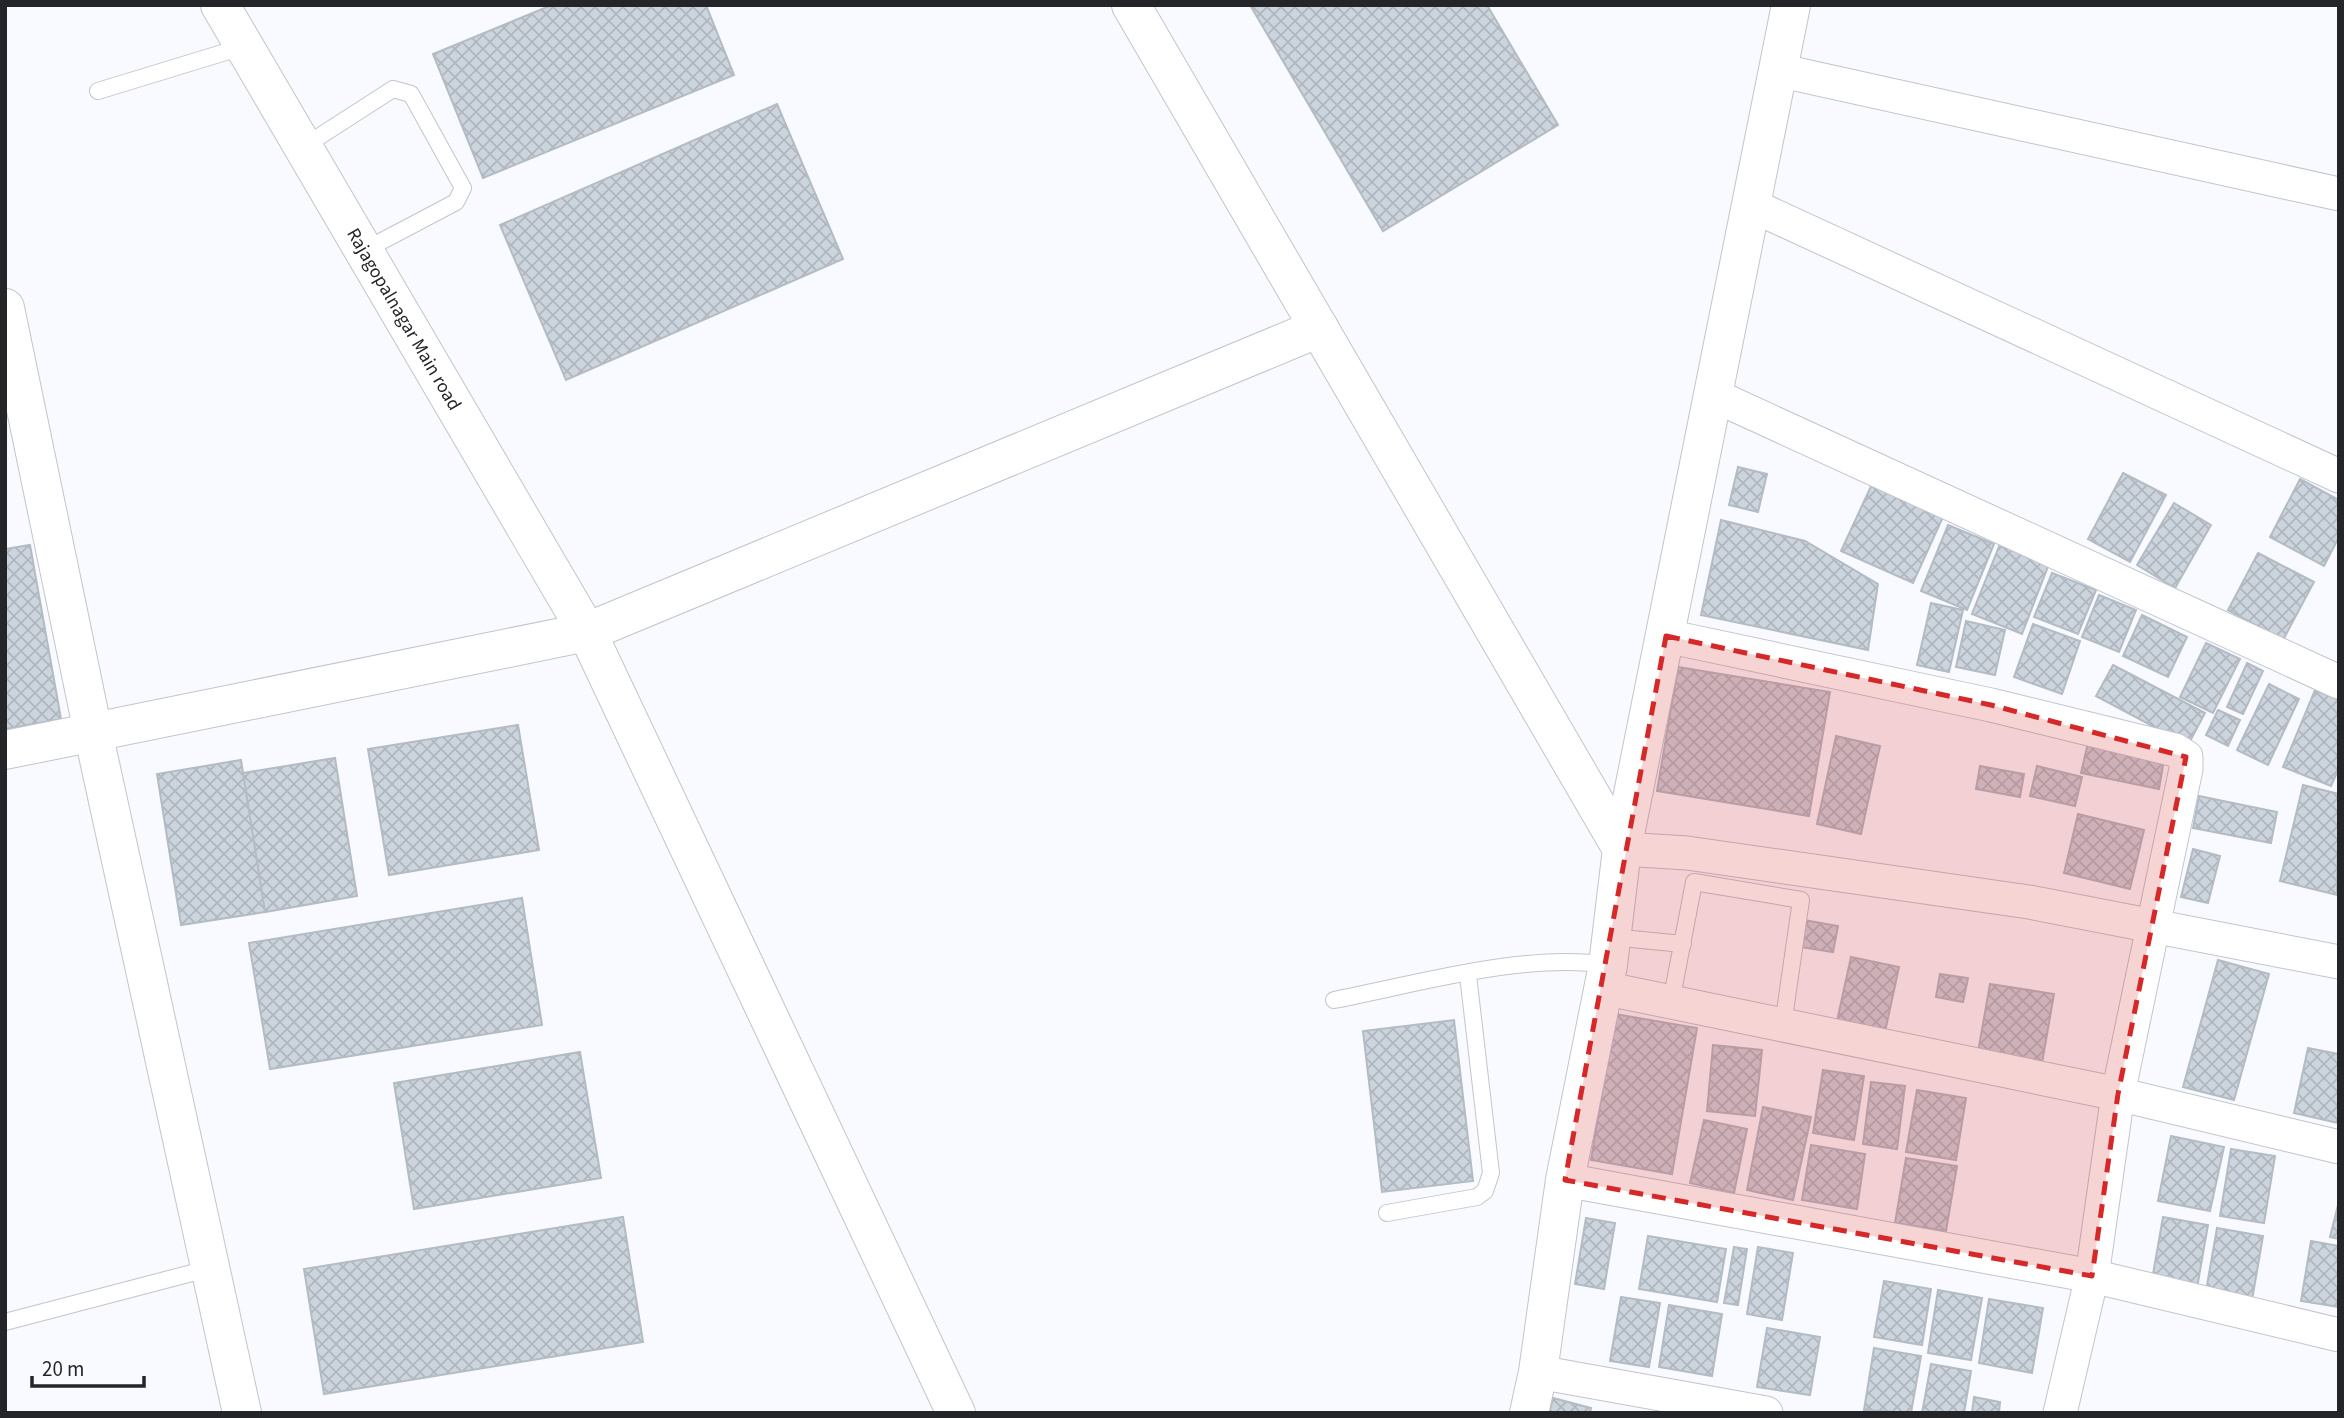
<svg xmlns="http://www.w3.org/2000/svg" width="2344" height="1418" font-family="'Source Sans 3',sans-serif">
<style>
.building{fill:url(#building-cross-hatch);stroke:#b3bbc4;stroke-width:2}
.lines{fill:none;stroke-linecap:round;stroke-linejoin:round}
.service-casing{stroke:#c2c4cf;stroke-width:18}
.minor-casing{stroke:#c2c4cf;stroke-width:35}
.tertiary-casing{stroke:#c2c4cf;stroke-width:40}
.service{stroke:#fff;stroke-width:16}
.minor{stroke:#fff;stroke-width:33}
.tertiary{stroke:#fff;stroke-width:38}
.marked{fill:#d62828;fill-opacity:0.2;stroke:#d62828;stroke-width:5;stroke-dasharray:14 9;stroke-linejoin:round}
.labels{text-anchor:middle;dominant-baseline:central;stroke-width:5;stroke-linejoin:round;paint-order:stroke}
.street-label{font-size:19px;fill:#242529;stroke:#f9faff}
</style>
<defs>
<pattern id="building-cross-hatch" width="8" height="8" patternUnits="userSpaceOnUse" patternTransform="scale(1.75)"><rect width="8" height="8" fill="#ccd4dd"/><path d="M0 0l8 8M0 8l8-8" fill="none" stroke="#afb6be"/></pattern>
</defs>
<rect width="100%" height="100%" fill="#f9faff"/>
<path class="building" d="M552 5H706L734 75 483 178 433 54Z
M1250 5H1487L1558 125 1383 231Z
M777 104 843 259 566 380 500 225Z
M1738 467 1767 474 1758 512 1729 505Z
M2123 473 2166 495 2130 562 2088 539Z
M2300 479 2339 500V537L2324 566 2270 537Z
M1872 484 1943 517 1913 583 1841 551Z
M2174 503 2211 525 2175 588 2137 565Z
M1721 520 1805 541 1878 584 1868 650 1701 615Z
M1948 525 1994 544 1967 610 1921 591Z
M2000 544 2049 564 2022 634 1972 614Z
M30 545 61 719 5 729V549Z
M2258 553 2314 582 2283 640 2228 610Z
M2052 573 2096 590 2078 634 2034 617Z
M2099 595 2136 610 2119 652 2082 637Z
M1931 603 1963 610 1949 672 1917 665Z
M2142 615 2187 637 2168 677 2123 656Z
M1966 621 2005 630 1995 675 1956 667Z
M2033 624 2080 641 2062 694 2014 677Z
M2206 643 2240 659 2213 713 2180 697Z
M2247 663 2263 671 2243 714 2227 707Z
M2113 665 2205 713 2188 745 2096 696Z
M1678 667 1830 692 1809 816 1657 791Z
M2269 684 2299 699 2268 765 2237 750Z
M2315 690 2339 700V768L2331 786 2283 767Z
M2218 710 2240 720 2228 746 2206 735Z
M518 725 539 850 389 875 368 749Z
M1836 736 1880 746 1861 834 1817 824Z
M2088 743 2164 759 2159 789 2081 773Z
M335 758 357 896 265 912 243 773Z
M241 760 265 912 181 925 157 774Z
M1980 766 2024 774 2020 797 1976 789Z
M2037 766 2082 777 2075 806 2030 796Z
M2303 785 2339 794 2337 895 2280 881Z
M2199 796 2277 812 2271 843 2193 828Z
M2078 814 2144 830 2130 889 2064 873Z
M2193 849 2220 856 2208 903 2181 897Z
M522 898 542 1025 270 1069 249 943Z
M1804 920 1838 926 1833 952 1800 947Z
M1851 957 1899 967 1885 1032 1837 1021Z
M2218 960 2269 974 2234 1100 2183 1087Z
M1940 974 1968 978 1963 1002 1936 997Z
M1990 984 2054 994 2042 1063 1978 1052Z
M1615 1014 1697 1028 1672 1174 1591 1160Z
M1454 1020 1473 1181 1382 1192 1363 1031Z
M1713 1045 1762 1050 1755 1116 1707 1111Z
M2308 1048 2339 1054 2338 1123 2294 1113Z
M580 1052 601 1178 414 1209 394 1083Z
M1823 1070 1864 1076 1854 1140 1813 1133Z
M1871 1082 1905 1086 1897 1149 1863 1144Z
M1917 1090 1966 1098 1956 1160 1906 1152Z
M1763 1107 1811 1117 1793 1200 1747 1190Z
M1704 1120 1747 1129 1734 1193 1690 1183Z
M2171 1136 2224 1147 2210 1211 2158 1201Z
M1811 1145 1865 1154 1857 1209 1802 1200Z
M2231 1149 2275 1156 2264 1223 2220 1216Z
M1906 1158 1957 1166 1946 1231 1895 1223Z
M2339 1201V1239L2330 1237Z
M623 1217 643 1342 324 1394 304 1269Z
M2163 1217 2208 1225 2197 1288 2152 1280Z
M1586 1218 1615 1223 1604 1289 1575 1284Z
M2217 1228 2263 1236 2252 1300 2206 1291Z
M1648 1236 1726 1249 1717 1302 1639 1289Z
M2311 1241 2339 1246V1307L2301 1301Z
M1734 1247 1747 1249 1738 1305 1724 1303Z
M1758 1247 1793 1253 1782 1320 1747 1314Z
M1884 1281 1931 1289 1922 1345 1874 1337Z
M1938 1290 1982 1298 1971 1360 1928 1353Z
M1621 1297 1660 1303 1649 1367 1610 1361Z
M1989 1299 2043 1308 2032 1373 1979 1363Z
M1669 1305 1722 1314 1712 1376 1659 1367Z
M1767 1328 1820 1337 1810 1395 1757 1387Z
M1874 1348 1921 1356 1911 1413 1864 1410Z
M1931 1364 1971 1371 1964 1413H1922Z
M1974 1397 2000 1402 1999 1413H1972Z
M1553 1398 1591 1408 1590 1413H1549Z"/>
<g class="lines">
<g class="service-casing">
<path id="service" d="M98 91 242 47
M303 147 393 89 411 94 463 188 456 202 363 251
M1611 937 1683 944
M1334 1000C1417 984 1525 952 1608 965
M1671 1002 1694 882 1801 900 1783 1025
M1387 1213 1477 1197 1485 1191 1491 1173 1468 975
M5 1322 211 1268"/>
</g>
<g class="minor-casing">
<path id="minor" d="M1778 70 2339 194
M1751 205 2339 476
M1713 395 2339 682
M1666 636 1991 705 2175 750 2186 757V769L2118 1094 2092 1276 2060 1413
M1622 849 1687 853 2029 902 2339 962
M1603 988 2118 1094 2339 1147
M1565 1180 2092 1276 2339 1335
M1538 1372 1766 1413"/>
</g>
<g class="tertiary-casing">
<g id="tertiary">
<path id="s1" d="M220 5 587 632 956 1413"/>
<path d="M1131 5 1622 849"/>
<path d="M5 308 93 732 242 1413"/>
<path d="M5 750 587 632 1319 328"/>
<path d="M1529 1413 1538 1372 1565 1180 1608 965 1622 849 1791 5"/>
</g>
</g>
<use href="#service" class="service"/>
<use href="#minor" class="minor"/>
<use href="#tertiary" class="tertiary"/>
</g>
<path class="marked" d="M1666 636 1991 705 2186 757 2118 1094 2092 1276 1565 1180Z"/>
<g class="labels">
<g class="street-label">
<text stroke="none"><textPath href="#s1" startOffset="364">Rajagopalnagar Main road</textPath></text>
</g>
</g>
<rect width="2344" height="1418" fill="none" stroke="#242529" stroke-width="14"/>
<path d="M32 1376v10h112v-10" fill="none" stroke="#242529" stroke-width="3.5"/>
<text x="42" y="1376" font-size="21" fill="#242529" stroke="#f9faff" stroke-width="5" paint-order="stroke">20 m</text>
</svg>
